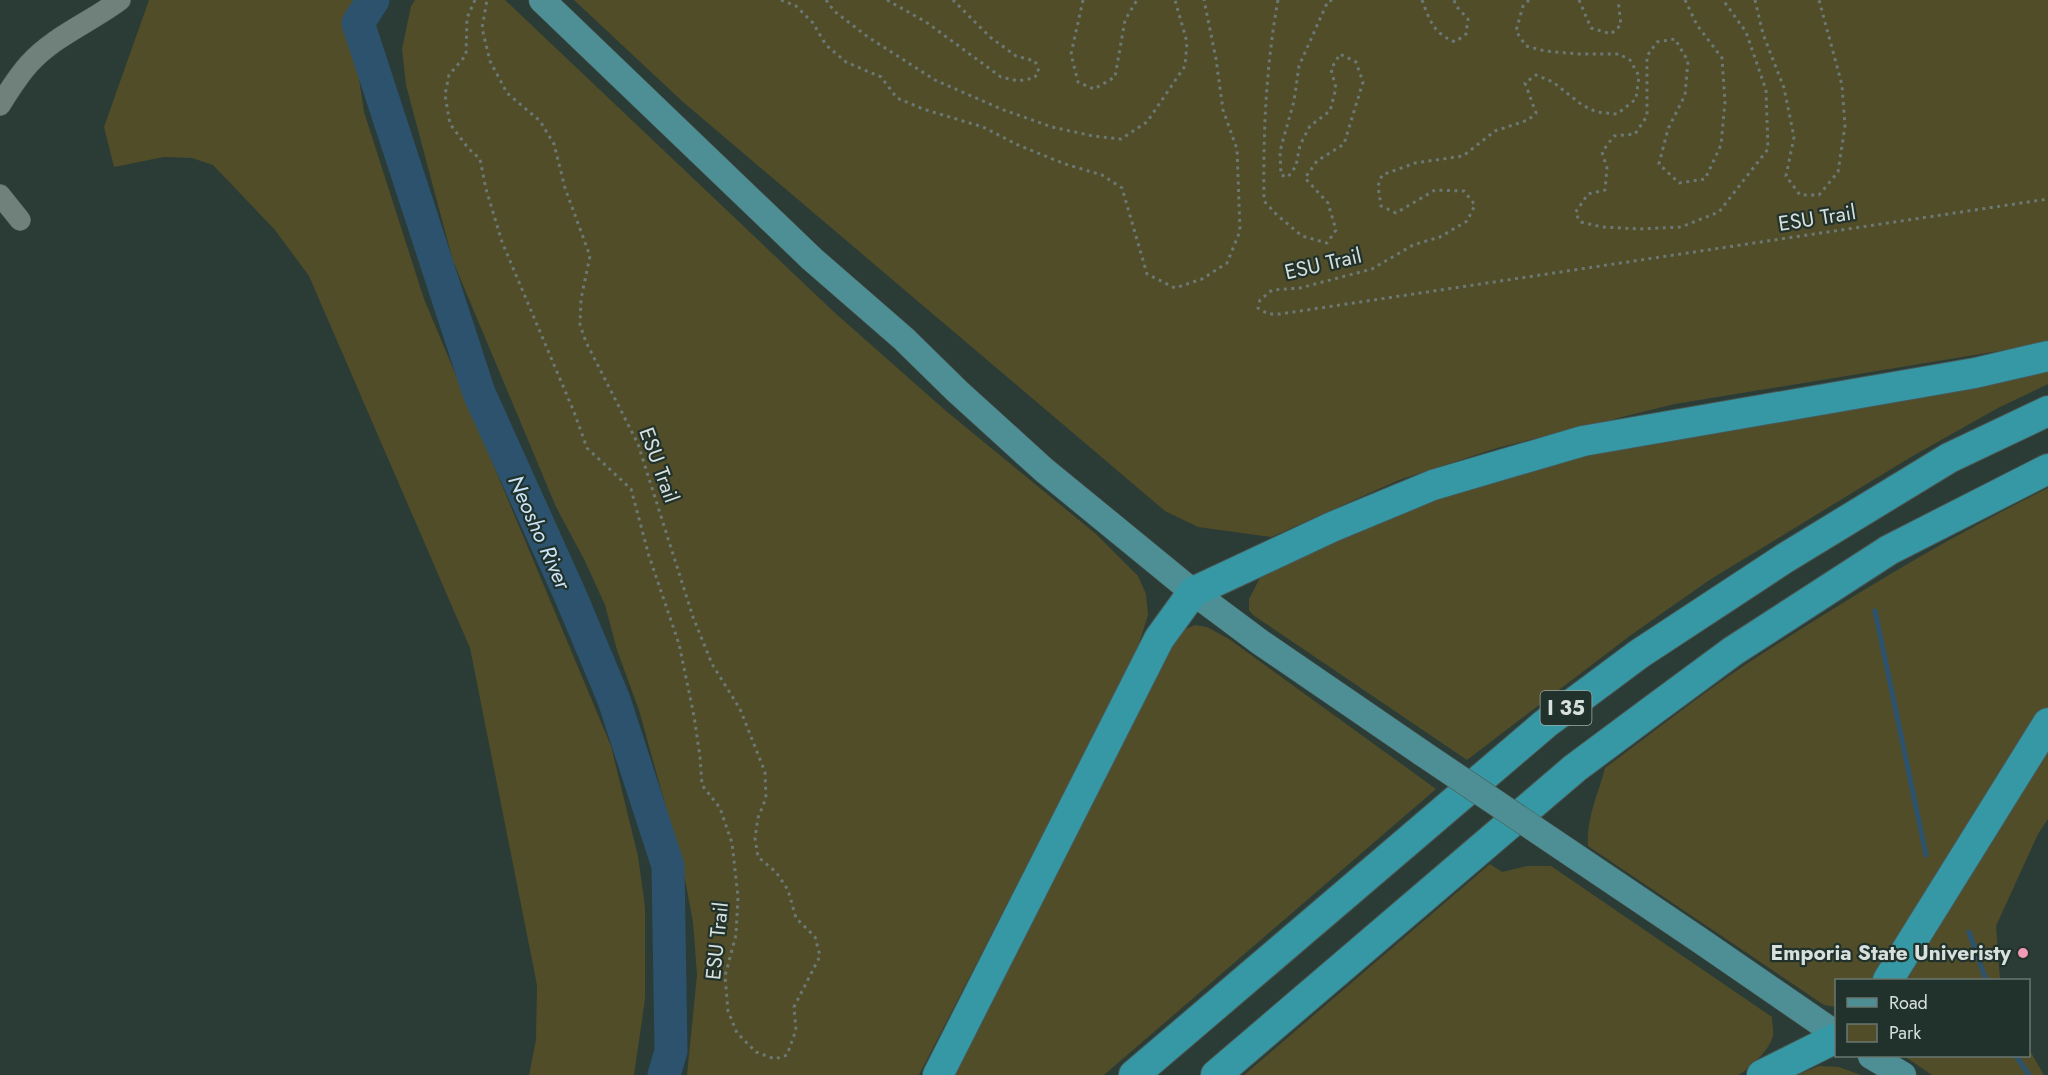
<svg xmlns="http://www.w3.org/2000/svg" width="2048" height="1075" font-family="Jost,sans-serif">
<style>
.green{fill:#514d29}
.lines{fill:none;stroke-linecap:round;stroke-linejoin:round}
.stream{stroke:#2c526d;stroke-width:5}
.river{stroke:#2c526d;stroke-width:33}
.minor-casing{stroke:#4a5753;stroke-width:22}
.major-casing{stroke:#4a5753;stroke-width:27}
.highway-casing{stroke:#4a5753;stroke-width:32}
.path{stroke:#6b7874;stroke-width:3;stroke-dasharray:3 4.5;stroke-linecap:butt}
.minor{stroke:#70817b;stroke-width:21}
.major{stroke:#4d8f94;stroke-width:26}
.highway{stroke:#3598a4;stroke-width:30}
.major-bridge-casing{stroke:#4a5753;stroke-width:27;stroke-linecap:butt}
.major-bridge{stroke:#4d8f94;stroke-width:26}
.poi-dot{fill:#f19ab4;stroke:#21312b;stroke-width:2}
.labels{text-anchor:middle;dominant-baseline:central;stroke-width:4.5;stroke-linejoin:round;paint-order:stroke}
.shield{fill:#21312b;stroke:#a0aca8;stroke-width:1.5}
.shield-label{font-size:20px;font-weight:bold;fill:#d7e0dd}
.street-label{font-size:21px;fill:#d7e0dd;stroke:#21312b}
.poi-label{font-size:21px;font-weight:bold;fill:#d7e0dd;stroke:#21312b;text-anchor:end}
.water-label{font-size:22px;font-style:italic;fill:#cae3f6;stroke:#21312b}
</style>
<rect width="100%" height="100%" fill="#2b3b36"/>
<path class="green" d="M149 0H356L354 12 357 65 364 112 424 299 611 746 638 856 645 907V999L634 1075H529L536 1040 537 985 470 648 309 276 275 230 213 165 192 158 164 157 114 167 104 127Z
M415 0H505L834 312 946 411 1096 534 1138 576 1146 594 1148 615 1136 653 919 1075H687L697 975 693 922 683 869 639 710 617 650 605 605 584 559 556 507 453 261 406 85 402 49 411 6Z
M574 0H2048V343L1675 404 1497 448 1399 480 1271 537 1198 527 1165 511 683 102Z
M2048 365V384L1998 408 1911 457 1711 579 1631 635 1467 760 1253 615 1249 610V599L1263 572 1312 542 1565 455Z
M2048 488V708L1873 980H1836V1007L1824 1005 1588 846C1586 818 1598 795 1605 768 1651 734 1697 697 1745 665 1843 601 1943 540 2048 488Z
M1195 625 1207 627 1229 639 1436 789 1104 1075H945L1163 647 1181 631Z
M2048 744V819L2038 834 1996 926 2000 980H1900Z
M1490 864 1502 872 1527 866H1551L1772 1017C1772 1023 1774 1031 1773 1036 1770 1049 1749 1070 1738 1075H1244Z
M2029 1049 2044 1075H1932L1904 1056H2028Z
M1819 1066 1839 1067 1861 1075H1797Z"/>
<g class="lines">
<path class="stream" d="M1875 611 1926 855
M1969 932 1986 980
M2016 1056 2029 1075"/>
<path class="river" d="M373 0 358 23 479 393 571 597 614 700 668 866 671 1051 664 1075"/>
<g class="minor-casing">
<path id="minor" d="M0 105C9 91 18 76 29 64 54 36 91 22 120 0
M0 195 20 220"/>
</g>
<g class="major-casing">
<path id="major" d="M542 0 812 259 904 339 957 391 1044 470 1193 592 1260 642 1422 753
M1698 939 1836 1034
M1871 1056 1903 1075"/>
</g>
<g class="highway-casing">
<path id="highway" d="M1888 980 2048 723
M938 1075 1159 639 1193 592 1332 527 1433 485 1583 441 1975 373 2048 356
M1134 1075 1545 724 1639 654 1785 558 1949 458 2048 411
M1216 1075 1575 768 1657 707 1733 651 1889 550 2048 469
M1762 1075 1836 1038"/>
</g>
<path class="path" d="M475 0 467 18 466 55 449 75 445 95 450 124 468 148 480 159 486 189 502 242 574 412 587 448 631 489 649 556 679 644 694 716 700 757 702 785 720 808 732 843 738 897 736 935 725 976 728 1011 737 1033 756 1052 775 1059 787 1055 796 1030 794 1007 820 956 815 937 796 918 788 890 776 872 758 857 755 838 758 818 766 798 765 772 740 709 712 664 693 617 638 444 586 342 580 325 581 299 590 256 565 188 554 144 540 121 507 93 490 61 482 28 487 0
M781 0 796 6 813 23 826 45 846 62 881 77 897 98 923 109 983 127 1018 145 1065 164 1102 175 1122 188 1147 274 1175 288 1202 279 1227 263 1240 231 1237 149 1223 110 1216 59 1204 0
M826 0 834 11 868 37 935 80 1001 109 1052 127 1093 136 1121 139 1147 122 1185 66 1187 42 1175 0
M887 0 926 22 1001 77 1018 81 1034 78 1039 72 1035 61 1016 56 990 37 953 0
M1083 0 1071 54 1078 82 1094 89 1115 77 1125 20 1137 0
M1278 0C1266 66 1263 133 1264 201L1277 215 1302 236 1327 243 1336 230 1328 203 1305 178 1317 161 1344 144 1363 82 1356 62 1340 54 1331 69 1336 88 1330 111 1310 126 1300 145 1296 166 1288 177 1281 175 1280 151 1294 101 1299 66 1328 1 1333 0
M1422 0C1430 21 1433 33 1455 42L1466 34 1468 19 1456 6 1454 0
M1529 0 1523 6 1516 31 1526 46 1545 51 1578 54H1619L1630 60 1639 76 1636 99 1617 114 1597 112 1582 105 1553 82 1536 75 1525 83 1536 113 1528 120 1495 131 1463 156 1415 163 1382 175 1378 186 1381 206 1396 213 1435 190 1464 191 1475 205 1467 221 1440 237 1413 245 1372 269 1300 288 1272 290 1260 300 1258 308 1268 314H1280L2048 199
M1579 0 1591 28 1611 34 1621 25 1618 0
M1685 0 1697 25 1722 58 1725 102 1721 145 1705 179 1679 183 1659 164 1668 129 1685 95 1688 61 1675 39 1657 42 1647 56V116L1635 134 1614 136 1602 152 1607 168 1605 190 1588 194 1575 213 1581 222 1602 227 1640 229 1681 227 1719 212 1768 149 1766 90 1746 32 1723 0
M1755 0 1763 34 1784 88 1794 137 1786 176 1800 195H1819L1838 172 1845 126 1842 85 1819 0"/>
<use href="#minor" class="minor"/>
<use href="#major" class="major"/>
<use href="#highway" class="highway"/>
<g class="major-bridge-casing">
<path id="major-bridge" d="M1422 753 1698 939"/>
</g>
<use href="#major-bridge" class="major-bridge"/>
</g>
<circle class="poi-dot" cx="2023" cy="953" r="6"/>
<g class="labels">
<rect class="shield" x="1540.5" y="691" width="51" height="34" rx="4.5"/>
<g class="shield-label">
<text x="1566" y="708">I 35</text>
</g>
<g class="street-label">
<text transform="translate(1817 218) rotate(-9)">ESU Trail</text>
<text transform="translate(1323 264) rotate(-13)">ESU Trail</text>
<text transform="translate(659 465) rotate(70)">ESU Trail</text>
<text transform="translate(717 941) rotate(-84)">ESU Trail</text>
</g>
<g class="poi-label">
<text x="2011" y="953">Emporia State Univeristy</text>
</g>
<g class="water-label">
<text transform="translate(540 532) rotate(66)">Neosho River</text>
</g>
</g>
<rect x="1835" y="979" width="195" height="78" fill="#21312b" stroke="#6a7772" stroke-width="1.5"/>
<rect x="1847" y="998" width="30" height="9" fill="#4d8f94" stroke="#6a7772" stroke-width="1.5"/>
<text x="1889" y="1009" font-size="18" fill="#d7e0dd">Road</text>
<rect x="1847" y="1024" width="30" height="18" fill="#514d29" stroke="#6a7772" stroke-width="1.5"/>
<text x="1889" y="1039" font-size="18" fill="#d7e0dd">Park</text>
</svg>
